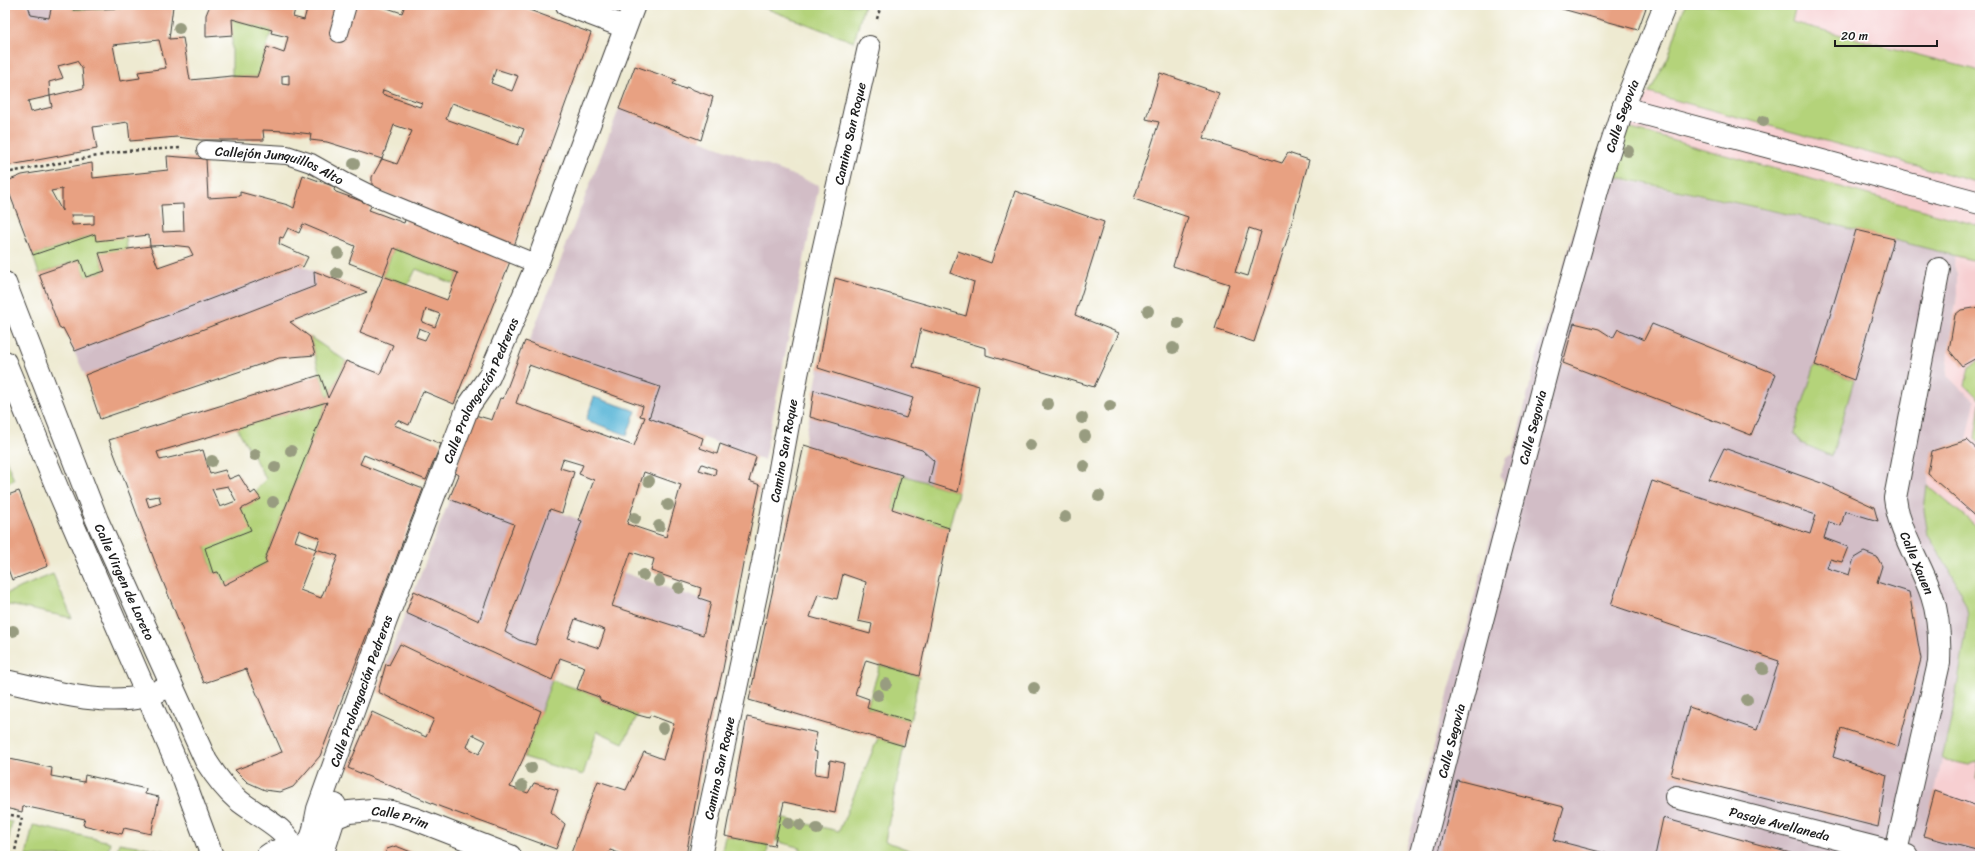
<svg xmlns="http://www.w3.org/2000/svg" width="1985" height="861" font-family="Sriracha,sans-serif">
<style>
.built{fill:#f7cfd1}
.industrial{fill:#d2bdc6}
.green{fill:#b4d37a;stroke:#68784b}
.water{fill:#59b5d7;stroke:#3a687a}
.building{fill:#e8a182;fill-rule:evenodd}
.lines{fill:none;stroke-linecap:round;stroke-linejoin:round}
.lane-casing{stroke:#3c3b37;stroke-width:20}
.street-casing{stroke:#3c3b37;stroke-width:24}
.secondary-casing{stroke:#3c3b37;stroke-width:24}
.path{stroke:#3c3b37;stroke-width:2.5;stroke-dasharray:3 3;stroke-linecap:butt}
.lane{stroke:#fff;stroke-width:18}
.street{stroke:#fff;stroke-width:22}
.secondary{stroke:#fff;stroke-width:22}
.tree{fill:#989c80}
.labels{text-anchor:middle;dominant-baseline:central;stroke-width:4;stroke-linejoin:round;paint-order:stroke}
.street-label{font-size:13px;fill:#1c1c1c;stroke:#fff}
</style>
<rect width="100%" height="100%" fill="#fff"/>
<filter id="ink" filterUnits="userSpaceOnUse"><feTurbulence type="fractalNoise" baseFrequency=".025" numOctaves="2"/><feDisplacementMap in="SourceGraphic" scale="8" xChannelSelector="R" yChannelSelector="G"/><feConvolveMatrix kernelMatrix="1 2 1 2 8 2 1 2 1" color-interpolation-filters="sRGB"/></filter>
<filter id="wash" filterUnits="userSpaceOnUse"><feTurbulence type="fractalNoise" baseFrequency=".012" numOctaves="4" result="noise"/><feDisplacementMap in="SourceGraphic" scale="16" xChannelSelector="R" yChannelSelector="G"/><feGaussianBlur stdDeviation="0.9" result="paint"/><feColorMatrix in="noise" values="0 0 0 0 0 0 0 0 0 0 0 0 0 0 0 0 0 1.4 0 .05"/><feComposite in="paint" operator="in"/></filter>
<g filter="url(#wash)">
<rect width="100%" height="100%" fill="#eeead1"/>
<path class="built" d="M1685 5H1980V807L1935 791 1924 510 1932 451 1967 440 1947 376 1949 350 1957 295V275L1954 265 1820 221 1612 176 1633 112 1649 93 1668 58Z"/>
<path class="industrial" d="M28 5H74L49 18 31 15Z
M619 109 819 185 764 460 649 418 660 387 529 342Z
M1592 169 1629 181 1820 221 1955 255 1954 265 1957 275V295L1949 350 1947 376 1975 401 1967 440 1932 451 1924 510 1928 535 1954 578 1966 606 1968 616 1965 640 1953 711 1935 791 1980 807V856H1404L1505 485 1500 476 1506 458 1513 454 1537 356Z
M274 255 367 292 94 401 85 375 63 328Z
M824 341 979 386 958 492 804 445Z
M459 475 602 528 596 563 734 611 723 669 575 620 533 733 386 664Z"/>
<path class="green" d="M74 5H145V7L73 10Z
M757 5H864L854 42Z
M1685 5H1796L1792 22 1980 71V183L1649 93 1668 58Z
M232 19 272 30 257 77 232 76Z
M1628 128 1980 226V262L1820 221 1612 176Z
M95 234 126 237 127 249 99 254 105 271 86 277 79 260 39 274 33 255Z
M394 248 458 273 454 284 416 269 408 285 383 276Z
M310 337 346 361 328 398 320 375Z
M1980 361V400L1965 385 1969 367Z
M1815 365 1854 380 1832 456 1801 443 1795 434 1798 418Z
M327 402 265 559 267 563 224 585 218 572 213 573 205 548 241 509 260 499 255 491 266 479 237 428Z
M1980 402V444L1975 439Z
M5 457 14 480 5 484Z
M902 475 958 492 949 528 892 509Z
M1927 485 1980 529V779L1976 778 1979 761 1969 765 1942 759 1953 711 1965 640 1968 616 1966 606 1954 578 1928 535 1924 510Z
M53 574 72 618 5 604V594Z
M880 665 919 676 910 721 867 708Z
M552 680 599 697 601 701 638 715 623 743 597 731 583 775 524 757Z
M878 738 904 746 885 841 924 856H798L801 848 776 841 780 818 839 831Z
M5 821 12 822 5 856Z
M33 825 110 842 107 856H26Z
M725 836 768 845 767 856H721Z
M119 843 173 852 182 856H116Z"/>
<path class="water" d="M594 397 636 411 627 435 586 420Z"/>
<g id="blocks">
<path class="building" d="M5 5H28L31 15 49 18 52 5H74L73 10 173 6 169 39 183 38 190 80 232 76 257 77 267 47 284 53 288 37 271 33 272 30 232 19 233 35 206 37V15L210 5H296L293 17 304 20 308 5H378L402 13 405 5H516L591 33 514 246 372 188V177L382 159 397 164 412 131 394 125 382 159 327 142 310 140 311 134 285 131 263 130 264 140H200L177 137 130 141 128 122 93 127 97 149 5 166ZM159 40 166 68 138 72 140 78 120 81 113 45ZM77 61 82 68 84 88 50 96 49 82 63 78 58 66ZM496 69 518 76 512 91 491 83ZM289 75V85L282 84V76ZM383 90 422 103 420 107 382 94ZM50 96 52 107 31 112 28 101ZM452 103 524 129 518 145 446 119Z
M1548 5H1647L1638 30Z
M635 66 676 80 673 84 685 89 686 87 713 97 701 140 619 109Z
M1160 73 1219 93 1203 138 1282 163 1288 153 1309 160 1287 240 1254 342 1215 329 1229 284 1173 266 1188 217 1134 199 1159 122 1146 119ZM1249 228 1261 232 1248 276 1235 272Z
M167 156 206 159 208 198 240 196V192L288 205 294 208 303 175 335 187 334 190 336 192 372 205 369 210 404 223 406 217 511 259 454 404 423 391 409 425 398 420 394 425 441 444 426 480 364 455 360 464 423 489 320 756 293 787 280 792 265 790 247 782 235 770 282 752 246 669 204 683 157 567 109 440 320 375 328 398 346 361 380 374 393 345 360 332 383 276 349 263 355 246 303 224 299 233 288 228 283 238 280 237 279 244 308 257 303 267 299 265 75 351 63 328 60 329 39 274 80 260 86 277 105 271 99 253 150 246 158 267 193 255 189 247 171 245 150 246 149 235 96 241 95 234 33 255 5 182 22 175 92 163 93 178 168 170ZM62 189V211L51 191ZM183 204 184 231 163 232 161 205ZM71 215H94V224L72 225ZM394 248 458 273 447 300 383 276ZM426 309 440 314 435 327 422 322ZM419 328 429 332 425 340 416 337ZM327 402 265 559 267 563 224 585 218 572 213 573 205 548 251 530 241 509 261 499 255 491 251 494 239 475 229 479 225 470 210 474 203 450 160 460 157 452ZM228 486 236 501 220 507 212 489ZM159 496 161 503 149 507 146 498ZM299 530 320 538 316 549 338 556 321 598 300 590 316 549 295 541Z
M1015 191 1104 222 1075 315 1119 333 1094 387 986 355V348L921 329 913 367 979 386 958 492 929 483 934 461 922 450 810 417 814 390 906 418 913 398 818 368 835 278 966 316 974 282 950 273 958 251 991 263Z
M1856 230 1894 239 1854 380 1815 365Z
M314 271 367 292 290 322 310 337 315 355 279 358 100 419 85 375 315 286Z
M1980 307V356L1962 366 1949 350 1955 315 1961 310Z
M1574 323 1599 329 1613 338 1618 329 1644 340 1652 324 1776 374 1751 435 1563 363Z
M525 341 660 387 649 418 703 438 700 448 717 454 720 444 756 457 749 481 760 485 743 563 723 669 707 736 686 856H628L610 850 608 856H578L571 853 598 781 626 790 644 752 663 759 674 724 650 715 649 718 638 715 601 701 599 697 577 689 585 667 560 658 552 680 406 613 414 591 479 621 514 524 449 499 459 475 454 472 475 415 492 420 500 398 503 399ZM529 365 643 406 640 416 645 417 634 446 516 403ZM563 459 583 465 579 474 594 480 579 520 582 521 535 645 519 640 505 632 550 509 562 513 574 472 560 468ZM702 464 716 469 715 475 699 470ZM644 472 681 485 666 537 627 524ZM631 552 654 559 651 571 701 588 699 598 711 602 703 635 612 606ZM575 619 605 630 599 648 568 638Z
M1967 440 1980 452V520L1928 474 1932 451Z
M804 445 902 475 892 509 949 528 919 676 866 660 855 694 869 699 867 708 910 721 904 746 749 700ZM843 574 866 582 858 621 872 624 870 634 810 617 818 594 837 599Z
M1724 448 1824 484 1874 507 1878 521 1845 511 1841 526 1829 522 1824 538 1848 547 1842 562 1830 559 1827 568 1849 575 1854 558 1864 552 1877 557 1882 566 1877 582 1909 592 1921 659 1898 747 1841 728 1833 757 1887 775 1878 827 1671 775 1689 707 1757 730 1779 661 1611 605 1652 481 1810 534 1816 515 1709 479Z
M19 491 48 566 12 580 5 561V496Z
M400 644 541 711 524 757 510 787 528 793 534 783 558 790 551 812 565 824 556 849 441 807 348 768 372 712 426 737 434 719 378 692 386 664 389 665ZM472 734 486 741 479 754 467 747Z
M747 717 817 733 813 751 817 752 815 774 828 776 830 760 844 763 835 813 784 802 774 846 725 836Z
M5 758 52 768 51 776 84 782 85 775 146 789 145 794 159 797 151 834 124 828 122 834 83 825 85 819 23 806 22 812 5 808Z
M1457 780 1564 807 1554 840 1616 856H1438Z
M1935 791 1980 807V851L1923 836Z
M1663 818 1801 856H1655Z
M396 846 421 856H384L387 849Z"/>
</g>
</g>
<g filter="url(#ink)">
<use href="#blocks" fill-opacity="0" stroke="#3c3b37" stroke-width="1"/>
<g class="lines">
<g class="lane-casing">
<g id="lane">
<path d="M339 33 347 5"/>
<path id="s1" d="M206 150 287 155 311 163 345 182 377 198 537 264"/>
</g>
</g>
<g class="street-casing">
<g id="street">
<path d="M567 5 625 27"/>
<path d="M1623 108 1980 203"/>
<path d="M5 681C50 690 99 707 146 696 154 694 163 689 171 685"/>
<path id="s2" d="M1676 797 1907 856"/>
<path id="s3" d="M313 834 318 809 386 620 468 407 489 377 537 264 634 5"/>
<path d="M322 856 334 818 335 805"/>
<path id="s4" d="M700 856 763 562 797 375 819 269 869 47"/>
<path id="s5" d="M1421 856 1551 354 1602 173 1623 108 1665 5"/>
<path d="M1895 856 1939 663C1940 641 1939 617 1932 596 1921 563 1899 533 1895 498L1939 269"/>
</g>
</g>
<g class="secondary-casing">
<g id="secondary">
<path id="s6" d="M5 283 97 520 206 761C215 775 224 788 237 799 252 813 289 828 293 849"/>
<path d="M5 362 58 490 184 780 212 856"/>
<path id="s7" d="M304 853 313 834 331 819 349 812 372 810 392 812 415 819 510 856"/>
<path d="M267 856C278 847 293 848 305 854"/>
</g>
</g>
<path class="path" d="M877 19 881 5
M5 173 125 151 180 148
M5 814 22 817 14 856"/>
<use href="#lane" class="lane"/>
<use href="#street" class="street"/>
<use href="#secondary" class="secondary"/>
</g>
<g class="tree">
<circle cx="179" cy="28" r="6"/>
<circle cx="1763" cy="121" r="6"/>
<circle cx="1628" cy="151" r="6"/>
<circle cx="354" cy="164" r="6"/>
<circle cx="338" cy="253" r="6"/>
<circle cx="337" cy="273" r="6"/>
<circle cx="1148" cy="311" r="6"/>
<circle cx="1178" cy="323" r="6"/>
<circle cx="1173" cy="348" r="6"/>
<circle cx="1048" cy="404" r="6"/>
<circle cx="1110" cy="406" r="6"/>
<circle cx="1082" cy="418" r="6"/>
<circle cx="1085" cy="436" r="6"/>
<circle cx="1030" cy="445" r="6"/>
<circle cx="291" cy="451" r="6"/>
<circle cx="255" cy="455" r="6"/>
<circle cx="212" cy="461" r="6"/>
<circle cx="1084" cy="466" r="6"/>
<circle cx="275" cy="467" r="6"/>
<circle cx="649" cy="481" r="6"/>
<circle cx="1099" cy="496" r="6"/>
<circle cx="273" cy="502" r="6"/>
<circle cx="668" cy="505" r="6"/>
<circle cx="1065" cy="517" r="6"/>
<circle cx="635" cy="518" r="6"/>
<circle cx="659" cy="526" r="6"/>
<circle cx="643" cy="575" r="6"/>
<circle cx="659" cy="581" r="6"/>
<circle cx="679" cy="588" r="6"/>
<circle cx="13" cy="631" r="6"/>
<circle cx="1763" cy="669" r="6"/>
<circle cx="886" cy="684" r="6"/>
<circle cx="1034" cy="688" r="6"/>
<circle cx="878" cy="695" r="6"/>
<circle cx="1747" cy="700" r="6"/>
<circle cx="663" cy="728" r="6"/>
<circle cx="531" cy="768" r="6"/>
<circle cx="522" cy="786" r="6"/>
<circle cx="788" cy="823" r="6"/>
<circle cx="800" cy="825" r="6"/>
<circle cx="817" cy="829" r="6"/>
</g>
</g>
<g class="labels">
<g class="street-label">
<text stroke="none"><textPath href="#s5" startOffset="767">Calle Segovia</textPath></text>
<text stroke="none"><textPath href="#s4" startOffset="738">Camino San Roque</textPath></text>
<text stroke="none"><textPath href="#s1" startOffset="76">Callejón Junquillos Alto</textPath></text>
<text stroke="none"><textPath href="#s3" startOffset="475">Calle Prolongación Pedreras</textPath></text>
<text stroke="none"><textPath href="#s5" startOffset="443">Calle Segovia</textPath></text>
<text stroke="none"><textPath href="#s4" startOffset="414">Camino San Roque</textPath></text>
<text transform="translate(1917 563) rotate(67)">Calle Xauen</text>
<text stroke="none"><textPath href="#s6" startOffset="322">Calle Virgen de Loreto</textPath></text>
<text stroke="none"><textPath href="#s3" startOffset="151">Calle Prolongación Pedreras</textPath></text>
<text stroke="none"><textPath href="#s5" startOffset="119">Calle Segovia</textPath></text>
<text stroke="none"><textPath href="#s4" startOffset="90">Camino San Roque</textPath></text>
<text stroke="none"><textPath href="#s7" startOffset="116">Calle Prim</textPath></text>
<text stroke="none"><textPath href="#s2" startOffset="107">Pasaje Avellaneda</textPath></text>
</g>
</g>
<rect width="1985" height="861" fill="none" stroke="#fff" stroke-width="20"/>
<path d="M1835 40v6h102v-6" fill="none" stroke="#1c1c1c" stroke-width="2"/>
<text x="1841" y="40" font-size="12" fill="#1c1c1c" stroke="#ffffff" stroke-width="3" paint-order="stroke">20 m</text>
</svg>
